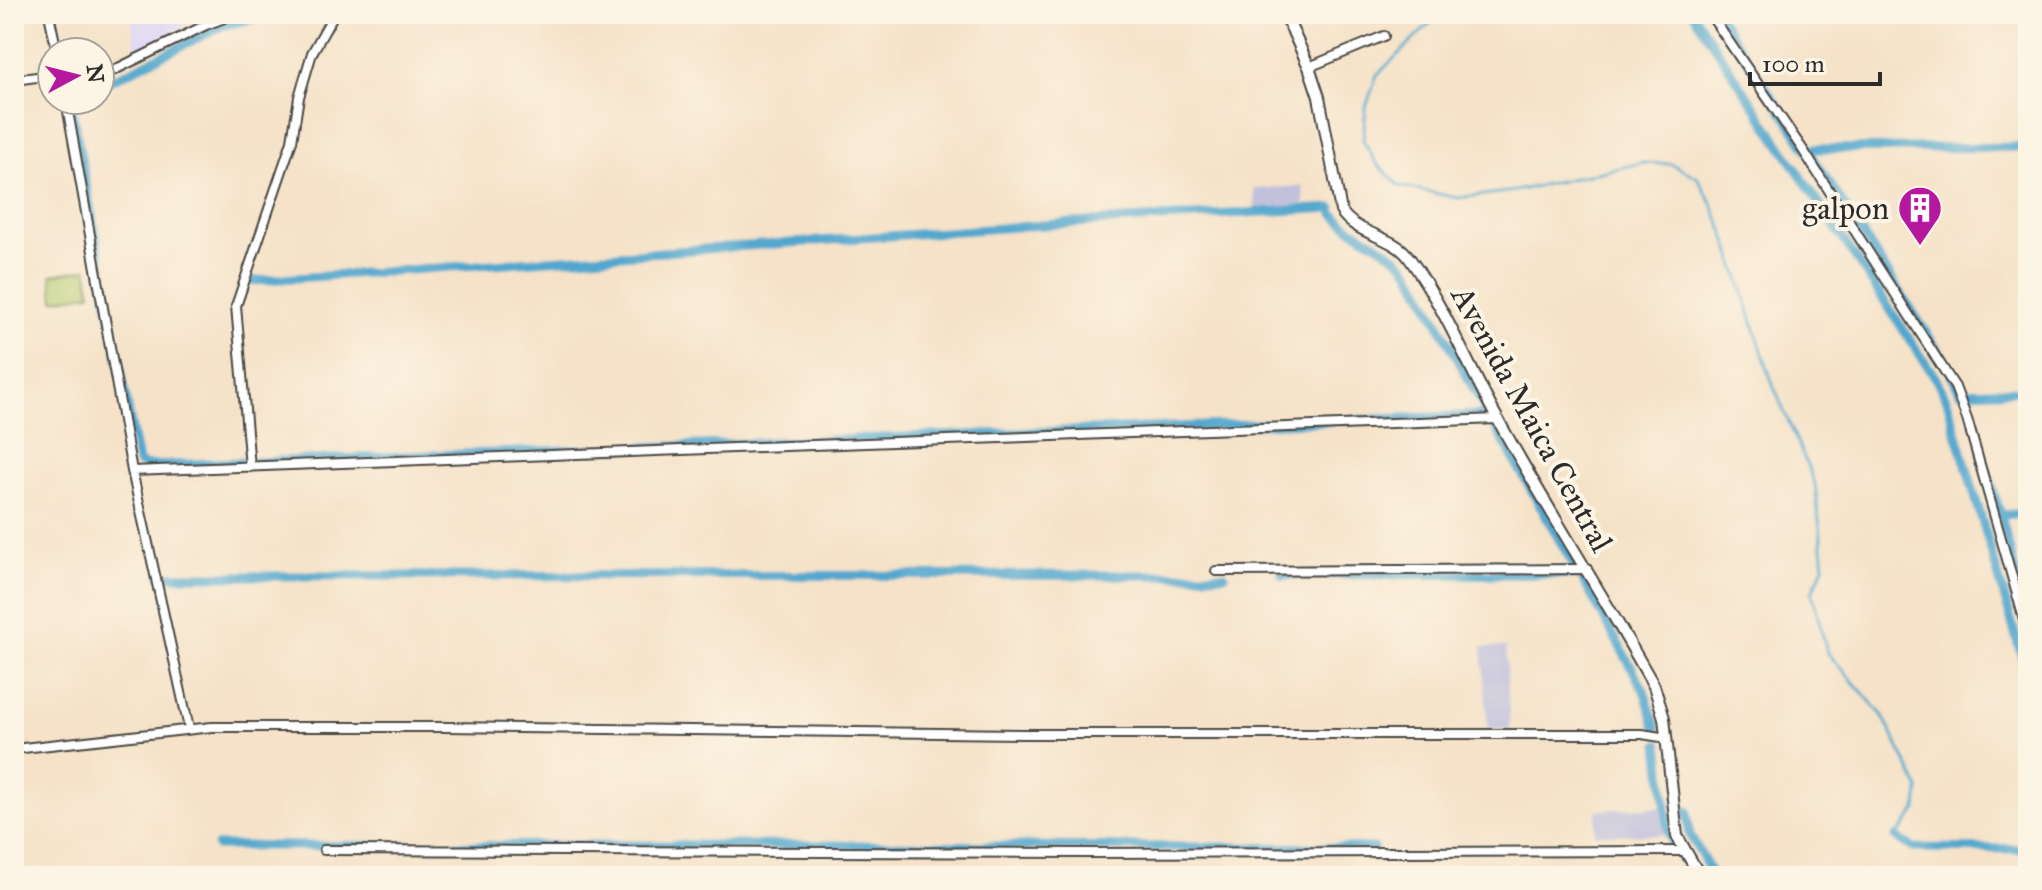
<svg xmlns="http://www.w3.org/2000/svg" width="2042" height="890" font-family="'IM FELL Great Primer',serif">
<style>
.built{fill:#ddd5f6}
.industrial{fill:#c2c1dc}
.green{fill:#b1c76b;stroke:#6e794b;stroke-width:2}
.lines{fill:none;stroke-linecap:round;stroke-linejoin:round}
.stream{stroke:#52a7ce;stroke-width:3}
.canal{stroke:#52a7ce;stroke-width:9}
.minor-casing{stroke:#494643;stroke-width:12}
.tertiary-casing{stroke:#494643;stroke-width:14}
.minor{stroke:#fff;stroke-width:8}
.tertiary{stroke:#fff;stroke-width:10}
.labels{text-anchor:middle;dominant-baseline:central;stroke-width:8;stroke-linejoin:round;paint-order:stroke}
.poi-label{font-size:32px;fill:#2b2b2b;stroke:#fcf5e5;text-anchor:end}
.street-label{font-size:32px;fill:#2b2b2b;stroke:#fcf5e5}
</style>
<rect width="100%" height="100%" fill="#fcf5e5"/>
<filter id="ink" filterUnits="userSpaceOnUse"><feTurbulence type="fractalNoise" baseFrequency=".0125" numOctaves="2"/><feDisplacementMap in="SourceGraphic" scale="16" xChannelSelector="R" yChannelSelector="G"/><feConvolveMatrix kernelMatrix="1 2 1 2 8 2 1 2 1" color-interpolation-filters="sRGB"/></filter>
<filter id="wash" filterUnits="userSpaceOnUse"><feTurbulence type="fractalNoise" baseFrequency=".006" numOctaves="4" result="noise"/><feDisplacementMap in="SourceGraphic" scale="32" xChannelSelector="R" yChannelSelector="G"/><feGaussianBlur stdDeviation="1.8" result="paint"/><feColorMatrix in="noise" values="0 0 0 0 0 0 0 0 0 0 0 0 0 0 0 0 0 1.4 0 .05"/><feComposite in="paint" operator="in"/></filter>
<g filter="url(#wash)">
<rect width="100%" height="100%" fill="#f5e2c8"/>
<path class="built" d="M131 14H206L136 51Z"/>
<path class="industrial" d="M1303 186 1304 206 1255 211 1254 189Z
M1482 647H1506L1510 729 1488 730Z
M1665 807 1669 835 1595 834 1597 810Z"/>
<path class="green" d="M87 269 91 294 54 300 51 275Z"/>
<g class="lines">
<path class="stream" d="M1440 14 1377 75 1366 107 1363 140 1377 164 1400 186 1458 198 1515 191 1642 163 1671 164 1697 177 1711 201 1726 238 1773 385 1815 484 1824 566 1812 592 1827 652 1883 716 1919 788 1917 810 1896 837"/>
<path class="canal" d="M1693 14 1935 377 1947 400 2028 678
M1717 14 1834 190 1944 360 1960 392 2028 390
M100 84 110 81 224 25 267 16 292 14
M70 100 138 462 145 466 242 462
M1807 149 2028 147
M253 281 1073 223 1332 208
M1495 426 1573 564
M1981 454 2001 515 2019 589
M256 462 1488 415 1410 271C1388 244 1357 238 1334 214
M2001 515 2028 513
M1579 573 1644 690 1656 728
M1282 575 1579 574
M160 576 1224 575
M1659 744 1669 835 1673 846
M1687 811 1690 835 1713 876
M1896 837 1913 848 2028 849
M217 846 815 845 1374 848
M1681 858 1693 876"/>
</g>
</g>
<g filter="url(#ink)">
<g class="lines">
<g class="minor-casing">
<path id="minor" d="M49 14 57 52
M1710 14 1803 150 1955 387 1967 419 2028 633
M1309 67 1384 36
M100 77 206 25 235 14
M14 80 52 75
M66 100 132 471 189 728
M250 467 236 306 292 141 299 97 312 53 334 14
M132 471 1498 419
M1216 571 1587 569
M14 749 212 727H447L1022 734H1642L1667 738
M324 850 1093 853 1685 851"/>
</g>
<g class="tertiary-casing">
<path id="tertiary" d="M1285 14 1309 67 1319 97 1341 211C1357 236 1394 235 1410 259 1445 308 1468 366 1497 418 1547 509 1604 596 1654 686L1664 718 1677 836 1700 876"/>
</g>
<use href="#minor" class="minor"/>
<use href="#tertiary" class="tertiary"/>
</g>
</g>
<defs>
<g id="building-pin" transform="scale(2.3)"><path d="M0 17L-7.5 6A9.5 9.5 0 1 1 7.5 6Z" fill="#b5179e" stroke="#fcf5e5"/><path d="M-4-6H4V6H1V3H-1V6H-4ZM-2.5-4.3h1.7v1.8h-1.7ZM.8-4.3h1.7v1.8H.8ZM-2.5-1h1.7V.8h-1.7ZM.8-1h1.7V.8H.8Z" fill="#fff"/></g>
</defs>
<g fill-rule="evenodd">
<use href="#building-pin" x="1920" y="208"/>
</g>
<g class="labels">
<g class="poi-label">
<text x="1889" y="208">galpon</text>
</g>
<g class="street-label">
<text transform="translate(1532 419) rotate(61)">Avenida Maica Central</text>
</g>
</g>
<rect width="2042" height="890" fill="none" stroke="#fcf5e5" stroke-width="48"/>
<g transform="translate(76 76) rotate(83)"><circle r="38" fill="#fcf5e5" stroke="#a8a49b" stroke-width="2"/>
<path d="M0-6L14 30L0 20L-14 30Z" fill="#b5179e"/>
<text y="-12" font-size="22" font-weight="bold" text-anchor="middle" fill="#2b2b2b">N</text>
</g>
<path d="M1750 72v12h130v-12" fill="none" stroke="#2b2b2b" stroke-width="4"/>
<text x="1762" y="72" font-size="24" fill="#2b2b2b" stroke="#fcf5e5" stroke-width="6" paint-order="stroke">100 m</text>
</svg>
